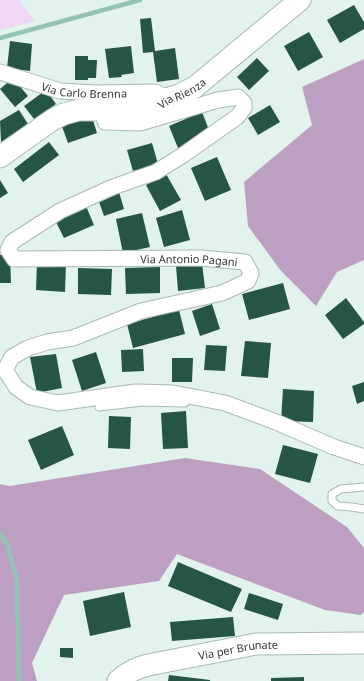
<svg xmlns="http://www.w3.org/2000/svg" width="364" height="681" font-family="'Noto Sans',sans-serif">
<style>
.green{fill:#f0d7f3}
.forest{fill:#bda0c1}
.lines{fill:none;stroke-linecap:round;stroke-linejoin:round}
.stream{stroke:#93c4b3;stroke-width:4.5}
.building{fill:#265446}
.lane-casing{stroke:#aab9b3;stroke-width:9}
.street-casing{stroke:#aab9b3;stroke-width:17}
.secondary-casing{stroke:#aab9b3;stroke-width:23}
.lane{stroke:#fff;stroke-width:7}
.street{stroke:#fff;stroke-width:15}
.secondary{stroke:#fff;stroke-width:21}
.labels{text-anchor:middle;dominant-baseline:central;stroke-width:4;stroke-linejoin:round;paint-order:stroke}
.street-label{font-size:11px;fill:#323836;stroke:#e2f2ec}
</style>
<rect width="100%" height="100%" fill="#e2f2ec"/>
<path class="green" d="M0 0H19L35 21 0 30Z"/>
<path class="forest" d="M364 59V260L337 272 316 306 281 271 248 226 244 182 312 125 302 87Z
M185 458 260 469 347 527 364 548V612L361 615 325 610 177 554 159 581 64 595 32 663 37 681H0V484L10 486Z"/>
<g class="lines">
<path class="stream" d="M0 38 140 0
M0 533 7 544 17 580 19 681"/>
</g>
<path class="building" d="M354 5 364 22V29L340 43 327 20Z
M151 18 155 51 175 48 179 79 157 82 153 52 143 53 140 19Z
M309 32 323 57 298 71 284 46Z
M10 41 32 44 30 71 7 68Z
M131 46 134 73 121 75 122 77 109 78 105 49Z
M75 56H88V60H97L96 78H88V80H75Z
M257 58 269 71 249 90 237 77Z
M13 78 28 96 15 107 0 89Z
M46 90 56 104 34 119 24 106Z
M270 105 280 122 258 135 248 118Z
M19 110 28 124 1 142 0 121Z
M90 111 97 133 68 143 60 121Z
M202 112 209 130 198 134 199 136 190 140 192 143 178 148 169 126Z
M49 142 59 155 23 182 14 169Z
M152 143 158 164 133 171 127 150Z
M217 157 231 190 205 201 191 168Z
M166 174 181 200 160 211 146 185Z
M0 180 8 193 0 198Z
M119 192 124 209 104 216 98 199Z
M86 206 94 225 64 238 55 220Z
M182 210 190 240 164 247 156 218Z
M142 213 150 247 123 253 116 219Z
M0 255H10L11 283H0Z
M37 262 66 263 65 292 36 290Z
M202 263 205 288 178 291 176 266Z
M160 267V293L126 294 125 268Z
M78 268 112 269 111 295 78 294Z
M283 283 290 309 249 320 242 294Z
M346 298 364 322V324L343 339 325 315Z
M212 304 220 329 200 336 192 311Z
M179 310 185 334 133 348 127 324Z
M245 341 271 343 268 378 241 376Z
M206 345 227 346 225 371 204 370Z
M143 349 144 371 122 372 121 350Z
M96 352 106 383 82 391 72 360Z
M56 354 62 388 37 393 30 357Z
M172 358H193L192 382H172Z
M364 382V401L357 404 352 386Z
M283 389 314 391 313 422 281 421Z
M186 411 188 448 163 449 161 413Z
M109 416 131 417 130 449 108 448Z
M62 426 74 455 41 470 28 440Z
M283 445 318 454 310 483 275 474Z
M178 562 242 589 231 612 168 586Z
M124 592 131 627 90 636 83 601Z
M249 593 283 604 278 620 244 609Z
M233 617 235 636 172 641 170 622Z
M60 648H73V658L60 657Z
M169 675 210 680V681H168Z
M304 677V681H271V678Z"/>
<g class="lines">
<g class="lane-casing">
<path id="lane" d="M99 407 143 402 185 403 187 397
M364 487 341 489 332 494V501L338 506 352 507 364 509"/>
</g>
<g class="street-casing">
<g id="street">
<path id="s1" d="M0 72 60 91 95 93 155 92 169 98"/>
<path id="s2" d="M104 110 105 122 140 123 218 100 238 97 244 103V108L237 117 183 155 156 172 113 187 60 211 12 242 8 250 14 259 201 258 245 262 251 273 248 281 222 293 141 311 73 338 47 342 28 348 12 357 5 370 16 387 30 397 58 403 135 392 173 393 225 403 276 422 334 447 364 457"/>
</g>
</g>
<g class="secondary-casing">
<g id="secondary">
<path id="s3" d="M0 157 52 120 64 114 79 110H104L158 106 169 98 179 95 195 87 300 0"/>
<path id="s4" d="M118 681C127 672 136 668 148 665L256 644 364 643"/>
</g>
</g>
<use href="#lane" class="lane"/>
<use href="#street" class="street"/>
<use href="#secondary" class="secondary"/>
</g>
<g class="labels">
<g class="street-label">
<text stroke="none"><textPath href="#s1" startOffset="87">Via Carlo Brenna</textPath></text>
<text stroke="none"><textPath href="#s3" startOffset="199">Via Rienza</textPath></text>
<text stroke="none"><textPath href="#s2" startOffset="627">Via Antonio Pagani</textPath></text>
<text stroke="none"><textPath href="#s4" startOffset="126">Via per Brunate</textPath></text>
</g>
</g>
</svg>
